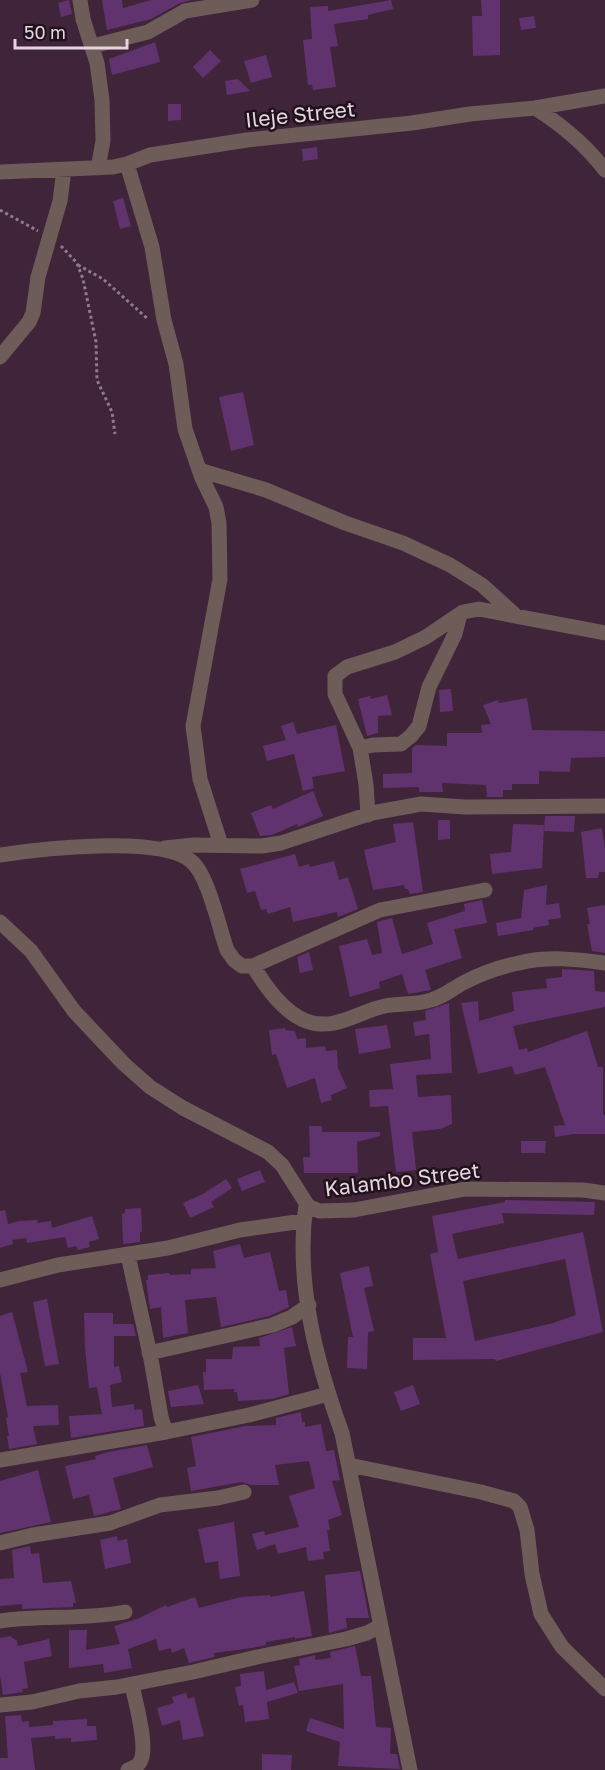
<svg xmlns="http://www.w3.org/2000/svg" width="605" height="1770" font-family="'Golos Text',sans-serif">
<style>
.building{fill:#60336f;fill-rule:evenodd}
.lines{fill:none;stroke-linecap:round;stroke-linejoin:round}
.path{stroke:#917a8b;stroke-width:3;stroke-dasharray:3 3;stroke-linecap:butt}
.minor{stroke:#6d5c57;stroke-width:15}
.labels{text-anchor:middle;dominant-baseline:central;stroke-width:5;stroke-linejoin:round;paint-order:stroke}
.street-label{font-size:21px;fill:#e7d4e1;stroke:#1f121b}
</style>
<rect width="100%" height="100%" fill="#402439"/>
<path class="building" d="M69 0 72 14 61 17 58 3Z
M102 0H122L123 8 151 0H192L180 3 151 19 107 30Z
M391 0 393 9 368 15V19L334 24 338 46 330 47 336 87 313 90 312 85H308L303 40 312 39 310 7 328 6V11Z
M481 0H500V55L473 56 472 16H482Z
M534 16 536 28 521 30 519 18Z
M155 42 160 62 112 75 109 59Z
M210 50 221 61 203 78 193 67Z
M266 55 272 77 251 83 244 61Z
M238 79 250 91 227 95 225 81Z
M168 104H181V120L168 121Z
M317 147 318 159 303 161 302 149Z
M123 198 131 226 120 229 113 201Z
M243 392 254 445 231 451 219 397Z
M451 689 453 711 440 712 439 690Z
M387 695 392 715 378 716V733L367 736 358 699 370 696 371 699Z
M527 698 532 730 605 731V757L571 758 570 772 539 771V784H512V790H503V797H487L486 785 442 783 443 792H419V787L383 788V774L412 773V748L416 745 447 746V733H482L481 725 491 724 483 705 498 700 499 703Z
M293 722 297 734 336 725 345 771 312 777 314 788 303 791 294 754 267 761 263 746 286 740 281 726Z
M313 791 323 816 298 827 297 824 272 835 260 836 251 813 271 805 273 809Z
M545 816H575L574 832 544 831Z
M438 820H450V839L438 840Z
M413 822 423 892 410 894 408 889H405L404 885 373 890 364 850 396 842 393 824Z
M513 824 544 825 542 868 492 874 490 854 511 852Z
M602 828 605 849V872H599L598 878H586L581 832Z
M295 854 299 867 309 864 310 867 334 861 339 880 348 877 358 909 338 917 337 912 293 922 290 907 268 914 266 909 261 910 255 891 247 893 240 869Z
M547 885 546 905 559 903 561 918 548 920 549 925 533 928V930L498 936 496 923 521 918 524 890Z
M482 900 487 923 454 929 462 958 425 970 431 990 408 994 402 974 379 982 380 988 350 997 339 946 367 939 372 955 382 953 377 922 392 918 402 954 433 944 427 923 465 911 464 904Z
M605 905V953L592 951 587 924H590L587 908Z
M309 952 313 970 300 973 297 957Z
M562 969 594 971 595 991 605 992V1007L513 1026 519 1050 527 1048 528 1052 587 1031 598 1067H603V1115H605V1134H573L555 1137 554 1126 565 1125 545 1067 515 1075 512 1066 478 1074 461 1003 478 1001 479 1021 514 1011 512 992 547 988 546 979 562 977Z
M449 1003 452 1073 416 1075 418 1097 451 1095 452 1124 440 1129 412 1132 416 1170 396 1172 388 1106 370 1107 369 1090 393 1089 390 1064 431 1059 429 1034 415 1036 413 1022 426 1020 425 1011Z
M387 1025 391 1048 359 1054 355 1029Z
M285 1028V1030L295 1031 297 1039 306 1038V1048L325 1046 326 1051 337 1050 338 1068 347 1088 331 1095 332 1100 321 1103 315 1078 287 1088 276 1054 272 1055 269 1030Z
M309 1126H322V1132H380V1136L357 1142 358 1173H304L303 1157H310Z
M521 1141H546L545 1153H521Z
M260 1170 265 1182 242 1191 237 1179Z
M226 1179 232 1188 211 1202 214 1207 190 1218 183 1203 203 1194Z
M505 1200 595 1202 594 1215 502 1213 504 1223 452 1234 458 1259 583 1232 603 1332 496 1361 495 1359 413 1360V1338H446L430 1254 438 1252 432 1216 505 1202ZM565 1259 576 1315 553 1323 475 1341 463 1281Z
M141 1208 142 1232H140V1242L123 1244 122 1214 125 1213V1209Z
M5 1210 8 1224 19 1221 37 1220 38 1223 51 1221 52 1228 92 1216 99 1239 89 1242 90 1247 78 1250 76 1246 68 1248 65 1237 27 1243 26 1238 12 1240 13 1244 0 1248V1211Z
M240 1244 244 1258 270 1252 279 1291 286 1290 289 1307 270 1316 221 1327 216 1297 185 1300 188 1333 163 1338 161 1307 150 1309 146 1280H148V1275L169 1273 170 1275 191 1274V1269L216 1268 213 1251Z
M369 1266 373 1286 364 1288 374 1331 368 1332 367 1369 347 1368 348 1337H353L340 1273Z
M47 1299 59 1364 45 1366 33 1302Z
M12 1312 28 1372 20 1373 27 1406 58 1405 59 1425 33 1426 37 1444 9 1449 7 1436H9L6 1418 8 1417 0 1373V1316Z
M84 1313H113V1324H133L136 1336H114V1367L119 1366 122 1382 110 1385 112 1407 134 1404V1410L142 1409 144 1426 71 1438 69 1416 102 1414 97 1387 89 1388 85 1348Z
M292 1327 296 1346 284 1348 289 1394 273 1399 238 1401 237 1392H234V1389L204 1390 203 1372H206V1359H232L233 1347 260 1346 259 1338Z
M198 1385 204 1404 171 1407 168 1391Z
M413 1385 420 1404 401 1411 394 1392Z
M301 1412 302 1422H305V1427L321 1424 326 1451 334 1450 340 1480 332 1481 342 1515 328 1520 330 1530H327L330 1551 323 1552 324 1559 308 1561 306 1547 278 1554 275 1544 257 1550 252 1534 264 1531 265 1535 299 1527 289 1496 315 1488 309 1461 275 1465 279 1485H251L242 1482 191 1491 187 1468 196 1466 191 1437 246 1426 276 1425V1418Z
M147 1445 153 1467 113 1478 121 1509 94 1516 89 1495 73 1499 65 1466 96 1459 95 1456 108 1452Z
M38 1470 51 1522 0 1533V1481Z
M234 1522 240 1576 220 1579 218 1561 205 1563 198 1529Z
M117 1536 118 1541 127 1539 131 1563 105 1569 100 1540Z
M30 1546 31 1554 39 1553 43 1583 71 1581 76 1603H73V1607L22 1609V1604L0 1606V1579L14 1578 12 1550Z
M360 1571 369 1618H346L347 1628 329 1633 325 1575Z
M304 1591 312 1636 295 1639V1637L266 1642V1645L252 1648 214 1653V1657L189 1663 184 1648 172 1653 171 1648 159 1651 156 1639 128 1649 132 1668 104 1673 103 1664 69 1668V1630H87L86 1650 120 1644 114 1626 137 1619 166 1605 167 1607 195 1597 199 1608 241 1597 270 1595V1597Z
M10 1636 17 1641 18 1646 49 1639 52 1656 24 1662 28 1688 22 1689 23 1692 3 1695 0 1676V1638Z
M355 1646 361 1676H371L376 1727 391 1728 390 1754H397L400 1769 338 1766 340 1742 306 1731 310 1718 344 1729 343 1684 299 1691 294 1666 300 1665 299 1659 315 1655V1660L331 1658 330 1652Z
M264 1671 266 1690 294 1682 298 1693 267 1702 269 1719 245 1722 243 1705 239 1706 235 1687 241 1686 240 1674Z
M186 1693 188 1699 194 1697 204 1736 183 1740 180 1720 162 1726 157 1708 174 1703 172 1697Z
M21 1715 22 1722 29 1721V1727L53 1725V1721L87 1719V1726H96L97 1740 71 1742V1738L55 1739V1736L31 1738 35 1770H0V1758H8L5 1716Z
M262 1754 292 1755 291 1770H262Z"/>
<g class="lines">
<path class="path" d="M0 210 38 231
M61 246 77 263 83 279 96 342 97 380 112 412 115 434
M78 265 103 279 148 319"/>
<path class="minor" d="M80 0 83 19 97 63 102 100 103 141 98 168
M93 46 148 32 185 11 252 0
M535 108C562 125 585 144 605 170
M127 164 152 247 164 320 176 364 185 429 202 478 216 507 219 523 220 579 193 726 200 779 221 845
M0 172 113 167 127 164 150 155 247 140 412 123 470 114 535 108 605 96
M0 357 29 322 33 313 38 277 60 201 64 170
M199 470 266 490 345 523 403 543 450 565 482 585 514 614
M360 748 373 745 401 744 411 736 419 726 429 687 455 634 460 614
M368 815 366 784 360 748 335 694V676L347 667 395 652 426 637 463 612 479 609 605 633
M165 848 194 845 262 846 281 843 372 813 421 804 465 807 605 806
M0 855C40 849 160 835 191 861 208 874 219 928 227 950L234 960 242 966H253L380 910 485 890
M0 922 31 951 74 1011 124 1064 150 1087 183 1108 268 1152 282 1165 308 1206 319 1211 354 1210 465 1189 583 1190 605 1193
M253 966C266 987 283 1012 306 1021 335 1032 359 1011 385 1006 400 1003 416 1005 431 1000 443 997 452 989 463 983 480 974 499 967 519 963 546 956 577 959 605 963
M306 1205C295 1281 316 1361 342 1433L410 1770
M128 1255 151 1359 161 1417 166 1432
M0 1280 58 1265 168 1248 240 1230 303 1221
M149 1353 273 1325 292 1317 309 1305
M0 1460 166 1432 249 1415 328 1394
M349 1465 481 1492 514 1501 520 1507 527 1530 532 1574 541 1614 562 1647 605 1689
M0 1543 33 1535 110 1523 160 1505 218 1498 244 1492
M0 1621C42 1615 83 1620 125 1612
M0 1705 32 1702 79 1691 117 1687 193 1672 257 1657 346 1639 367 1633 380 1626
M128 1770C133 1768 138 1766 140 1762 149 1748 135 1701 132 1685"/>
</g>
<g class="labels">
<g class="street-label">
<text transform="translate(300 114) rotate(-6)">Ileje Street</text>
<text transform="translate(402 1179) rotate(-7)">Kalambo Street</text>
</g>
</g>
<path d="M15 39v9h112v-9" fill="none" stroke="#e7d4e1" stroke-width="3"/>
<text x="24" y="39" font-size="18" fill="#e7d4e1" stroke="#1f121b" stroke-width="4.5" paint-order="stroke">50 m</text>
</svg>
